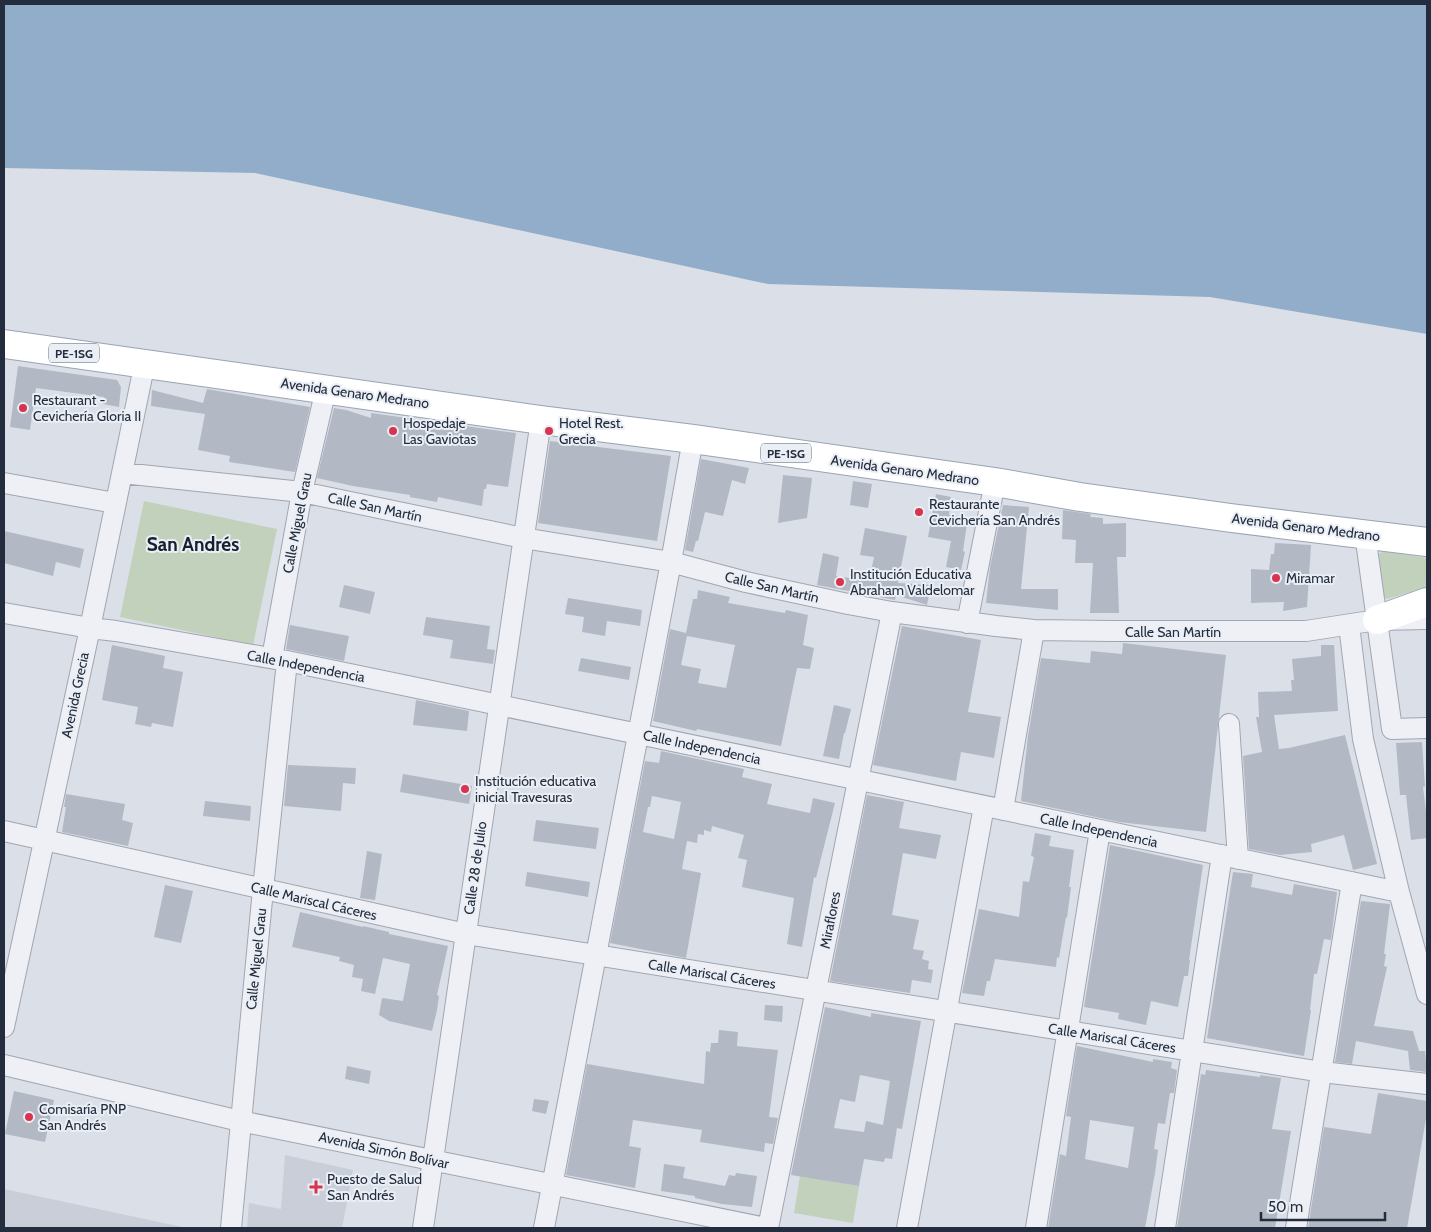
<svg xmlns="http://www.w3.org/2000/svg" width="1431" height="1232" font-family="Cabin,sans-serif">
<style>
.built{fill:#c9ced9}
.green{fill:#c1d1bb}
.water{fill:#92adca}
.building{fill:#b2b9c4;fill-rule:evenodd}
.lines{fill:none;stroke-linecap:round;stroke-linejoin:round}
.minor-casing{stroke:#a0a6b1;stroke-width:22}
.primary-casing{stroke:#99a4b3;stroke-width:30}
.minor{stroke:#eef0f5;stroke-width:20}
.primary{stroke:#fff;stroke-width:28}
.poi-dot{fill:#d8344d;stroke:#eaeef5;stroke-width:2}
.labels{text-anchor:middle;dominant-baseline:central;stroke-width:4;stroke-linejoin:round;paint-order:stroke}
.shield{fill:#eaeef5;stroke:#5f6775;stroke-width:1}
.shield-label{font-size:12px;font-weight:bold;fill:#242d3e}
.street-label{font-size:14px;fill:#242d3e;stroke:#eaeef5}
.poi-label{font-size:14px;fill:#242d3e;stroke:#eaeef5;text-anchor:start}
.district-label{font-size:19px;font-weight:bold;fill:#171f2e;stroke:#eaeef5}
</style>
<rect width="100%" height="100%" fill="#dbdfe7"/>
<path class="built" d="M285 1155 353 1170 342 1228H247L249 1203 281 1209Z
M4 1189 187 1228H4Z"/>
<path class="green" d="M144 501 277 529 253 645 120 617Z
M1383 551 1427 558V587L1387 599 1382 595 1379 554Z
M800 1176 859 1186 853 1223 794 1213Z"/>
<path class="water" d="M4 4H1427V334L1210 297 768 284 255 173 4 168Z"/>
<path class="building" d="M18 366 117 380 121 387 119 407 103 404 104 397 36 388 30 430 10 427Z
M207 389 310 407 295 472 229 462 230 456 198 450 205 414 151 406 152 390 203 403Z
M334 408 346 410 371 418V413L516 433 508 487 487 484 486 489H484L482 506 438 497 437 502 410 497V495L353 486 317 478Z
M550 441 671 456 657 541 538 523Z
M701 459 749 468 745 484 732 480 723 516 705 512 698 541H696L693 552 685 550Z
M783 475 812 478 807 518 778 523Z
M853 481 872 484 868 508 850 505Z
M936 494 951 497 949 515 968 517 963 551 965 552 961 570 946 567 951 541 928 537Z
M1003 505 1029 507 1021 589H1058V610L986 603 990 567Z
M1063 510 1091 514 1090 517 1103 518V524L1126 523V557H1117L1119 613H1090L1093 563H1075L1076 540 1062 539Z
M865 528 907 536 898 583 931 585 927 605 896 595 895 600 817 585 823 553 839 557 836 576 869 581 874 557 860 555Z
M4 531 84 549 80 568 56 562 53 576 4 563Z
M1275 543 1311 545 1307 607 1283 611 1284 602 1251 603V569L1269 570 1271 554H1274Z
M344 585 375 592 370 614 339 607Z
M698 590 730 597 728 603 785 613 786 610 808 615 803 645 814 648 810 669 797 668 781 746 697 729 696 731 653 721 670 629 686 633 693 599H697ZM687 636 735 645 726 688 698 683 701 669 681 665Z
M568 598 642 610 640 626 607 621 605 636 582 632 584 617 565 614Z
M426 617 490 626 487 649 495 650 493 664 450 658 453 640 423 635Z
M290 625 349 636 344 661 286 649Z
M902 626 981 640 968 712 1001 717 994 758 961 752 956 781 873 765Z
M1123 643 1226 655 1206 832 1119 822 1021 801 1028 736 1041 658 1090 663 1091 651 1122 654Z
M112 645 165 656 163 668 183 672 173 727 152 723 151 727 135 724 138 707 102 700Z
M1321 645H1334L1338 711 1274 715 1279 749 1289 748 1345 735 1377 864 1353 870 1344 835 1311 844 1312 852 1280 855 1249 849 1243 756 1262 752 1256 717H1259L1258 692 1292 691 1291 680H1294L1292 659 1321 656Z
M581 658 631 667 629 680 578 671Z
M416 700 469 711 467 731 413 725Z
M834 705 851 709 845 733H844L839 759 823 756Z
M1422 742 1425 786 1423 787 1427 819V838L1411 840 1406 795H1400L1396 743Z
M661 751 744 769 742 777 772 784 767 804 810 813 813 798 835 803 816 878 814 877 802 947 787 944 794 898 742 887 747 860 738 858 744 835 712 826 711 832 704 830V835L698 834 697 843 687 841 682 869 701 873 686 958 610 943 645 761 659 763ZM652 796 681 802 674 839 643 832 648 807H650Z
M288 765 356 768 355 784 343 783 341 811 284 806Z
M403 774 472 786 469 804 400 792Z
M66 794 125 804 122 820 133 823 128 846 62 832 66 807H64Z
M867 795 904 802 899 828 941 835 936 859 903 853 892 915 919 920 913 949 924 951 922 959 929 961 928 969 933 970 931 983 912 980 910 993 830 981Z
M205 801 251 806 250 821 203 816Z
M536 820 599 828 596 849 533 841Z
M1035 833 1051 836 1049 846 1074 850 1069 887H1071L1067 918 1066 917 1059 958 1057 957 1056 967 995 959 990 981H987L984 996 962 993 979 909 1019 917 1023 881 1029 882 1034 857 1031 856Z
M1110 845 1203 865 1189 960H1190L1188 976H1184L1178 1007 1151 1001 1146 1025 1118 1019 1119 1013 1084 1007Z
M367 851 382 854 375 900 360 898Z
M527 872 590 882 588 897 525 886Z
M1233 872 1253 874 1251 887 1292 895 1294 884 1337 892 1331 940 1324 939 1317 974H1314L1310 1010H1311L1304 1056 1207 1038Z
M165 885 193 891 181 943 154 937Z
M1361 901 1390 904 1384 954H1386L1384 966 1387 967 1374 1026 1413 1031 1419 1051H1425L1427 1072 1410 1070 1408 1051 1356 1041 1352 1064 1335 1062Z
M300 912 363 927V926L389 932V934L448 946 437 995 439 996 437 1010 432 1031 389 1021 379 1015 382 998 403 1001 410 964 383 958 375 994 361 991 363 979 352 977 354 965 339 961 340 957 292 947Z
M765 1005 783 1006 782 1022 764 1020Z
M825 1007 871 1017V1013L921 1021 902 1129 897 1128 892 1159 885 1158 884 1162 864 1159 859 1186 791 1175ZM860 1075 890 1081 883 1125 866 1121 864 1132 834 1128 840 1099 855 1102Z
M719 1030 738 1032 737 1046 778 1050 769 1117 778 1118 773 1144 765 1143 764 1152 700 1142 702 1130 633 1120 629 1146 641 1148 635 1188 566 1175 587 1064 704 1084 706 1051 710 1052 711 1043H718Z
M1077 1046 1153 1062V1059L1172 1062 1171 1068 1177 1070 1174 1093H1170L1165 1124 1158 1123 1154 1149 1158 1150 1155 1173 1145 1228H1048L1060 1154 1066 1156 1071 1117 1066 1116ZM1090 1120 1134 1127 1128 1168 1085 1159Z
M347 1066 371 1071 369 1084 345 1079Z
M1206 1070 1260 1077V1075L1281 1078 1272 1129 1291 1131 1275 1228H1177L1201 1074 1205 1075Z
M14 1091 54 1100 45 1142 5 1134Z
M1378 1093 1427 1101V1113L1407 1228H1308L1324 1127 1371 1134Z
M534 1099 549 1101 546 1114 532 1111Z
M664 1164 685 1167 683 1178 725 1186 729 1175 735 1176 736 1173 757 1176 752 1207 722 1204 695 1198V1196L661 1191Z"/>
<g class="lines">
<g class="minor-casing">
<path id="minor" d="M122 473 302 492 523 538 671 562 746 582 848 604 892 612 996 626 1034 630 1111 631H1306L1377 620 1427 619
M4 483 115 503
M1365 534 1392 729 1427 728
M4 613 90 628 116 631 287 661 1399 892
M967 623 995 482
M1349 625 1363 739 1399 892 1427 994
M272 658 302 492 326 389
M1229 724 1238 859
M1003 810 1034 630
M4 831 466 934 1322 1072 1427 1084
M4 1027 90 628 145 362
M4 1065 240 1121 766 1228
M231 1228 263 889 287 661
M423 1228 541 420
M544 1228 671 562 693 439
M768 1228 892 612
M907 1228 984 806
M1036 1228 1100 830
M1165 1228 1222 855
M1296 1228 1352 882"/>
</g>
<g class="primary-casing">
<path id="primary" d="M4 344 541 420 693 439 995 482 1080 497 1231 518 1427 542
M1377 620 1427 602"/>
</g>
<use href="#minor" class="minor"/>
<use href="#primary" class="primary"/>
</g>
<g class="poi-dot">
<circle cx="23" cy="408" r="5"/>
<circle cx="393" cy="431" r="5"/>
<circle cx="549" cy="431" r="5"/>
<circle cx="919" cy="512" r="5"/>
<circle cx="1276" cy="578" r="5"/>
<circle cx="840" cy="582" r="5"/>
<circle cx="465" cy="789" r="5"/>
<circle cx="29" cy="1117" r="5"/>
<path d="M313.5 1179.5h5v5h5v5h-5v5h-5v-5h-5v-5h5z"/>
</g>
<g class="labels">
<g class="shield">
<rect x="49" y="343.5" width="50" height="19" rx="4"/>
<rect x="761" y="443.5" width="50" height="19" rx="4"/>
</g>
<g class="shield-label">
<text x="74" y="353">PE-1SG</text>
<text x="786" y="453">PE-1SG</text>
</g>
<g class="street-label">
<text transform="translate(355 393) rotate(8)">Avenida Genaro Medrano</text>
<text transform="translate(905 470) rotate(8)">Avenida Genaro Medrano</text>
<text transform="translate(375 507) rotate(12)">Calle San Martín</text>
<text transform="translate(297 523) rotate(-79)">Calle Miguel Grau</text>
<text transform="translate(1306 527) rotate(7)">Avenida Genaro Medrano</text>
<text transform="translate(772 587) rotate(13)">Calle San Martín</text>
<text x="1173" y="632">Calle San Martín</text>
<text transform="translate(306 666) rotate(11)">Calle Independencia</text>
<text transform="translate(75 695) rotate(-78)">Avenida Grecia</text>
<text transform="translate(702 747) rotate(12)">Calle Independencia</text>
<text transform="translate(1099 830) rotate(12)">Calle Independencia</text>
<text transform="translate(475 868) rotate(-82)">Calle 28 de Julio</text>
<text transform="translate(314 901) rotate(13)">Calle Mariscal Cáceres</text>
<text transform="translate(830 920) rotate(-79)">Miraflores</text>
<text transform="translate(256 959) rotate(-84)">Calle Miguel Grau</text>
<text transform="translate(712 974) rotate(9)">Calle Mariscal Cáceres</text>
<text transform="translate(1112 1038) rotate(9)">Calle Mariscal Cáceres</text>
<text transform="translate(384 1150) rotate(12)">Avenida Simón Bolívar</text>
</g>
<g class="poi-label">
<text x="33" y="400">Restaurant -<tspan x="33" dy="16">Cevichería Gloria II</tspan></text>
<text x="403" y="423">Hospedaje<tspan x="403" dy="16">Las Gaviotas</tspan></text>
<text x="559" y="423">Hotel Rest.<tspan x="559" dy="16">Grecia</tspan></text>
<text x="929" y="504">Restaurante<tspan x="929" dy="16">Cevichería San Andrés</tspan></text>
<text x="850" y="574">Institución Educativa<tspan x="850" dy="16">Abraham Valdelomar</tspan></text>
<text x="1286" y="578">Miramar</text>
<text x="475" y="781">Institución educativa<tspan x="475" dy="16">inicial Travesuras</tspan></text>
<text x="39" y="1109">Comisaría PNP<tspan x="39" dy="16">San Andrés</tspan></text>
<text x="327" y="1179">Puesto de Salud<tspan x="327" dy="16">San Andrés</tspan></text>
</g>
<g class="district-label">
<text x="193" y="544">San Andrés</text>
</g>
</g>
<rect width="1431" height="1232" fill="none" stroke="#242d3e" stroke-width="10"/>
<path d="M1261 1212v8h124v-8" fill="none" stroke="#242d3e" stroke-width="2.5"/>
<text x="1268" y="1212" font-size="15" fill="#242d3e" stroke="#eaeef5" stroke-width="4" paint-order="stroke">50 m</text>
</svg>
